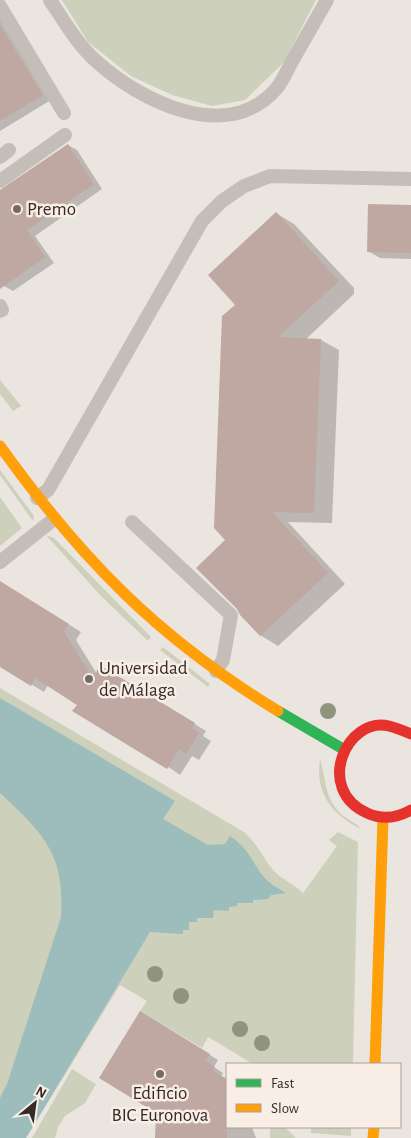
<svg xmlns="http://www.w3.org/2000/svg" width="411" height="1138" font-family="'Alegreya Sans',sans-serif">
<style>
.green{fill:#cdd0ba}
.water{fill:#9cbdbb}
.shadow{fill:#0003}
.building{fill:#bea8a1}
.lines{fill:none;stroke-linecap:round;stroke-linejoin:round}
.lane{stroke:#c4bdb8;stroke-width:14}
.fast{stroke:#30b455;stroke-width:11}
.slow{stroke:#ff9f0a;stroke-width:11}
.jam{stroke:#e5322d;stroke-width:11}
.tree{fill:#90947d}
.poi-dot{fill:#746b67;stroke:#f8eee6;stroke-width:2}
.labels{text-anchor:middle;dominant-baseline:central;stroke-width:5;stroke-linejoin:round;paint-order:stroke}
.poi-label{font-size:19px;fill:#342a27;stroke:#f8eee6;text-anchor:start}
</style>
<rect width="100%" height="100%" fill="#ebe5df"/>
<path class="green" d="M62 0H316L284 62 245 100 212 106 172 95 131 76 88 42Z
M0 380 21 406 13 411 0 394Z
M0 470 34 516 33 521 0 475Z
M0 497 22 528 0 546Z
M46 535 54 538 151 637 148 641 101 596Z
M163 647 210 684 208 687 160 650Z
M0 688 244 832C258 844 263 859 275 872 283 880 294 884 303 893L337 846 329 840 338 832 358 842 353 1064H253L208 1037 202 1048 140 1011 147 1001 120 985 26 1138H0Z
M320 759C326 778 324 796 339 812 345 819 355 821 361 829 332 814 315 794 320 759Z
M72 1069 96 1084 85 1103 65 1116 58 1127 55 1138H32Z
M270 1127H285L296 1138H270Z
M311 1127H351V1136L311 1133Z"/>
<path class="water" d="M0 698 175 801 163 819 208 845 225 844 230 836C250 850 250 859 263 876 269 884 278 888 286 893L271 895 268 899 253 900V903H237V906L229 907V911L214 910 213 918H197V922H189V930H183V934L150 932 26 1138H0V1098L7 1084 61 917C65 854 44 834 0 793Z"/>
<path class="shadow" d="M0 16 51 100 0 131Z
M68 145 77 150 102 189 35 236 54 263 13 291 4 286 0 279V190Z
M411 206V259L380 258 368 251Z
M276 213 294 224 354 288V294L305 340H321L339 350 332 523 288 522 345 584 278 646 260 635 227 540 237 305Z
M0 582 81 632 76 640 97 674H113L206 731 203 736 211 741 199 760 192 756 180 775 48 685 44 692 0 665Z
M149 1017 218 1060 214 1067 223 1073 221 1077 227 1081V1127H252L256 1138H156L157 1112Z"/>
<path class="building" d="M0 25 43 95 0 121Z
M68 144 94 184 27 230 45 257 0 289V190Z
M368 204 411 205V253L367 252Z
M276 212 339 281 278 337 321 339 314 513 272 512 328 573 260 636 240 615 237 609 196 568 225 540 214 528 222 316 235 305 208 275Z
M0 581 69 624 64 632 93 678 100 665 195 723 192 728 199 733 186 754 179 749 167 769 72 711 77 705 35 678 31 686 0 667Z
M140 1011 210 1054 206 1061 215 1067 213 1071 227 1079V1138H155L156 1113 99 1078Z"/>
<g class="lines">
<path class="lane" d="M50 0C64 21 77 44 96 61 140 101 227 145 276 89 282 82 287 71 291 63 303 42 315 21 327 0
M0 6 64 113
M0 157 9 150
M0 181 65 135
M0 306 2 310 0 311
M37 498 48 490 202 221 222 201 244 186 270 176 411 179
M132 522 231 615 223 660 216 671
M0 562 54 519"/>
<path class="fast" d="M278 711 343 749"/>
<path class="slow" d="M0 446C81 559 158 638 278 711
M375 1064 383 818
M373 1138 374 1127"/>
<path class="jam" d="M411 734C404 731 397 728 389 726 347 716 314 789 367 813 382 820 397 818 411 810"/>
</g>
<g class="tree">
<circle cx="328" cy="711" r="8"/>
<circle cx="155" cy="974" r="8"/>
<circle cx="181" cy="996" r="8"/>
<circle cx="240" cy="1029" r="8"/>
<circle cx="262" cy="1043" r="8"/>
</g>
<g class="poi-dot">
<circle cx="17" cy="209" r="5"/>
<circle cx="89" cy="679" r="5"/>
<circle cx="160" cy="1074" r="5"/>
</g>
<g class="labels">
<g class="poi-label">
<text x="27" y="209">Premo</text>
<text x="99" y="668">Universidad<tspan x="99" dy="22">de Málaga</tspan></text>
<text x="160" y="1093" text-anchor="middle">Edificio<tspan x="160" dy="22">BIC Euronova</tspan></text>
</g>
</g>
<rect x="226" y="1063" width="175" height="65" fill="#f8eee6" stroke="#aaa09a"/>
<rect x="236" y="1079" width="25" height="8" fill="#30b455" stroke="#aaa09a"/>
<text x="271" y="1088" font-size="15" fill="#342a27">Fast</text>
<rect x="236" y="1104" width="25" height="8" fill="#ff9f0a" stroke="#aaa09a"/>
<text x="271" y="1113" font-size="15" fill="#342a27">Slow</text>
<g transform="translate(35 1103) rotate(29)" stroke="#f8eee6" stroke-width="4" paint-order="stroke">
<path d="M0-4L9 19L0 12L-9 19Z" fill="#342a27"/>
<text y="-8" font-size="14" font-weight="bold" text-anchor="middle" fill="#342a27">N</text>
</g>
</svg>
